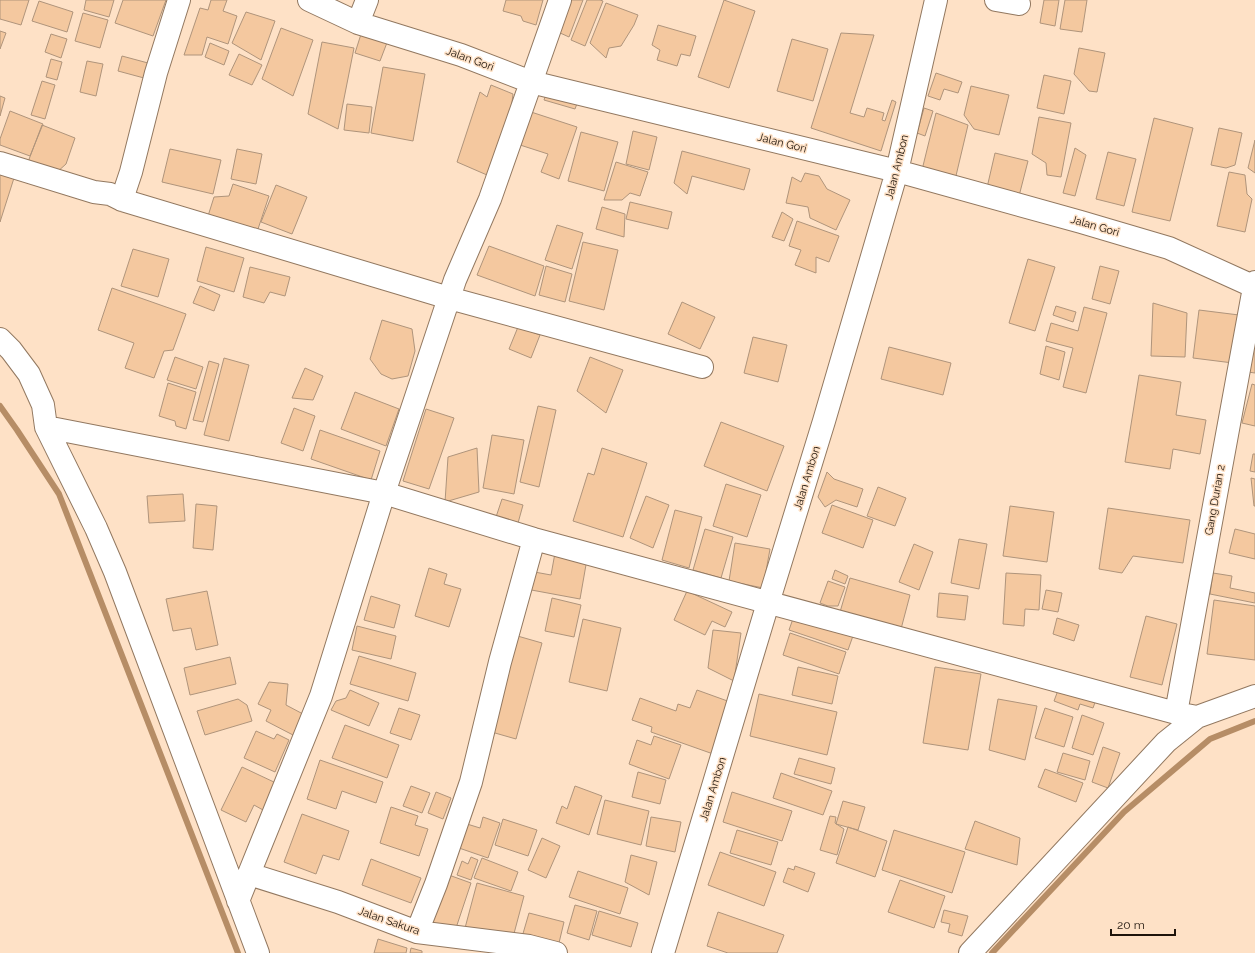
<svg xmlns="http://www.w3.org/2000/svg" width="1255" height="953" font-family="Raleway,sans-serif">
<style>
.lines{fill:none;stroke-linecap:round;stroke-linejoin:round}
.stream{stroke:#b68d66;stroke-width:6}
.building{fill:#f4c89f;stroke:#af947b}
.minor-casing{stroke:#927860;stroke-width:24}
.minor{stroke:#fff;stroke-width:22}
.labels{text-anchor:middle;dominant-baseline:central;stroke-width:3;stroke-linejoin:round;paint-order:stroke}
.street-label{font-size:11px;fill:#1e140b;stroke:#fee1c6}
</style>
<rect width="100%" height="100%" fill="#fee1c6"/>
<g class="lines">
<path class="stream" d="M0 406 17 430 59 494 238 953
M992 953 1124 812 1210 739 1255 721"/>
</g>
<path class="building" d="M0 0H29L21 25 0 19Z
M86 0H114L109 17 84 10Z
M123 0H166L153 36 115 23Z
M211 0H227L223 11 237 16 228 44 207 37 202 55H184L200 8 208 10Z
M506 0H543L536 25 523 21 521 16 503 11Z
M570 0H583L569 37 558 32Z
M587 0H600L603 1 585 46 571 40Z
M724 0 755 11 729 88 698 77Z
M1044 0H1059L1055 26 1040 23Z
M1065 0H1087L1082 32 1060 29Z
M39 1 73 12 67 32 32 21Z
M606 3 638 15 634 25 621 46 609 48 606 58 590 43Z
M246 12 275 21 261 60 232 43Z
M83 13 108 20 100 48 75 41Z
M658 25 696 36 690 56 681 54 677 66 657 60 660 50 652 45Z
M281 28 313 40 293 96 262 79Z
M0 31 6 33 0 49Z
M362 31 388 40 380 61 355 53Z
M841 33 874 35 850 113 864 117 867 108 884 113 882 120 885 121 892 100 896 102 881 151 811 128Z
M51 34 67 39 61 58 45 52Z
M792 39 828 49 813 101 777 91Z
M322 42 354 48 338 129 308 114Z
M210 43 229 51 224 65 205 57Z
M1079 48 1105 53 1097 92 1089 91 1074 74Z
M239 54 262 65 252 85 229 75Z
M122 56 148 63 144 78 118 71Z
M51 59 62 62 57 80 46 77Z
M87 61 103 64 96 96 80 92Z
M383 67 425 74 413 141 371 133Z
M936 73 962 82 958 93 944 89 940 100 928 96Z
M1044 75 1071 81 1064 114 1037 108Z
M42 81 55 85 45 119 31 115Z
M491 85 513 94 510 119 487 175 457 162 480 92 487 97Z
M971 86 1009 95 999 135 974 129 964 115Z
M547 91 578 101 575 109 544 100Z
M0 96 5 98 0 116Z
M347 104 372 107 369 133 344 130Z
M924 108 933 111 925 136 917 133Z
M10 111 43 124 30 156 0 145V139Z
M528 111 577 127 559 179 541 172 548 154 517 144Z
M936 113 968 125 955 180 922 170Z
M1039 117 1071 123 1061 177 1047 175 1046 163 1032 154Z
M1154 118 1193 128 1170 221 1132 212Z
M42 125 75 138 66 164 56 173 28 162Z
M1219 128 1242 133 1235 165 1226 168 1211 165Z
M633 131 657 137 649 170 626 164Z
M581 132 618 142 604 191 568 181Z
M1255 140V173L1248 168Z
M1075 148 1086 155 1075 196 1063 193Z
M170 149 221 160 213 194 162 182Z
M237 149 262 154 256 184 231 179Z
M682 151 750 169 744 190 692 176 687 194 674 183Z
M1108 152 1136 159 1124 206 1096 199Z
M995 153 1028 161 1018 200 986 192Z
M616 162 648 172 640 196 630 193 622 200H604Z
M1229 172 1245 175 1247 194 1252 199 1245 232 1217 226Z
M805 173 819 176 827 189 850 200 836 230 810 218 808 207 786 203 792 177 801 182Z
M0 174 14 178 0 222Z
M233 184 269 196 257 232 208 216 214 197 229 196Z
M276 185 307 197 292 234 261 222Z
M630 202 672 212 668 229 626 219Z
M602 207 625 214 624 237 596 229Z
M782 212 793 219 784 241 772 237Z
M797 221 839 236 829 262 816 257V273L795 265 801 250 789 246Z
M557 225 583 233 572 269 545 260Z
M583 242 618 250 604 310 569 301Z
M489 246 544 266 535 296 477 275Z
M206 247 244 258 234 292 197 281Z
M133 249 169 259 158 297 121 286Z
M1028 259 1055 267 1035 331 1009 323Z
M546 266 572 274 565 302 539 295Z
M1100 266 1119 271 1110 304 1092 299Z
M250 267 290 277 285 296 270 292 264 303 243 297Z
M200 286 220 295 214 311 193 303Z
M112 288 186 314 173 350 164 351 154 378 125 368 134 343 98 330Z
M682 302 715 317 700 349 668 334Z
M1153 303 1187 313 1185 357 1151 356Z
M1056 306 1076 312 1073 322 1053 315Z
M1084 307 1107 313 1086 393 1063 387 1073 348 1046 341 1051 323 1078 331Z
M1199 310 1239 315 1233 363 1193 358Z
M382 320 412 329 415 351 408 376 392 379 381 374 370 359Z
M518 327 540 335 531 358 509 349Z
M1255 330V373L1248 372Z
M753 337 787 345 778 382 744 373Z
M1046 346 1065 352 1059 380 1040 374Z
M889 347 951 363 943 395 881 379Z
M175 357 203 367 196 389 167 380Z
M590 357 623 370 606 413 577 391Z
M224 358 249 365 229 441 204 435Z
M209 361 219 364 203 422 193 420Z
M305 368 323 376 313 400 292 398Z
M1139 375 1181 382 1176 415 1206 420 1200 454 1173 449 1170 469 1125 462Z
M168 383 196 392 186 429 176 426 175 421 159 416Z
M1252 384 1255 385V426L1242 423Z
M355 392 399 409 386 446 341 429Z
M538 406 556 410 539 487 520 482Z
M294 408 315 416 303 451 281 443Z
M426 409 454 418 429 489 403 481Z
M721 422 784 446 767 491 704 466Z
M320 430 380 451 371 480 311 459Z
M492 435 524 440 514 494 483 488Z
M477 448 479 492 445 502 448 457Z
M602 448 647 463 623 537 573 521 588 473 594 475Z
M1253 454H1255V472L1250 471Z
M827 472 834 479 863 489 857 507 836 500 825 507 818 497Z
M1251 478 1255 479V506H1254Z
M726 484 761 495 747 537 713 526Z
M878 487 906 498 895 526 867 516Z
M183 494 185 521 149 523 147 496Z
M646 496 669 505 653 548 630 538Z
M502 499 523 505 518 523 496 517Z
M196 504 217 506 213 550 193 548Z
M832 505 873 520 863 548 822 533Z
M1010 506 1054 512 1047 562 1003 556Z
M1108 508 1190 520 1183 563 1133 556 1122 573 1099 569Z
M675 510 702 517 689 568 662 560Z
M705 529 733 537 721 578 693 570Z
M1235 529 1255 534V559L1229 553Z
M959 539 987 544 979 589 951 583Z
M735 543 770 549 763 588 729 581Z
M914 544 933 552 919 590 899 582Z
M555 553 587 559 580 599 526 589 529 571 551 575Z
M429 568 447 574 444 584 461 589 449 627 415 616Z
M835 570 848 576 845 584 832 579Z
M1006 573 1041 575 1039 610 1025 609 1024 626 1003 624Z
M1213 573 1232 576 1230 588 1255 593V603L1210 594Z
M850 578 910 595 901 629 840 612Z
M828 581 845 587 838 606H828L820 603Z
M1046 590 1062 593 1058 612 1042 609Z
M207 591 218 645 196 650 191 628 173 631 166 599Z
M687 591 732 612 725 627 712 621 705 635 674 620Z
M939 593 968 596 965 620 937 617Z
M371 596 400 605 394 628 364 620Z
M552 598 581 605 574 637 545 631Z
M1214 600 1255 606V660L1207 654Z
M795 613 854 633 848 650 789 630Z
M1146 616 1177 624 1162 685 1130 677Z
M1057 618 1079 625 1074 641 1053 634Z
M583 619 621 628 607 691 569 682Z
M357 626 396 636 391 659 352 650Z
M713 630 741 633 734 681 708 668Z
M790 633 846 652 839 674 783 655Z
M514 635 542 643 516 739 488 731Z
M359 656 416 673 408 701 350 684Z
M230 657 236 684 190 695 184 668Z
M798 667 838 676 832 704 792 695Z
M935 667 981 674 968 750 923 743Z
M269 682 288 684 286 705 303 714 293 735 266 721 271 710 258 704Z
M1060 685 1097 697 1093 708 1080 704 1078 710 1054 701Z
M350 690 379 703 369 726 331 710 336 701 346 698Z
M697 690 733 703 716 755 651 732 652 727 632 720 640 698 676 711 678 704 690 708Z
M759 694 837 712 827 755 750 736Z
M238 699 247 705 252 721 205 735 197 711Z
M998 699 1037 706 1025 760 989 750Z
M399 708 420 715 411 740 390 733Z
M1045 708 1073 717 1064 747 1035 738Z
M1082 715 1104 723 1093 755 1072 748Z
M345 725 399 745 387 778 332 758Z
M256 731 274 739 277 734 289 740 275 772 244 758Z
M654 736 681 745 669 779 629 764 637 740 651 745Z
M1103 747 1120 753 1108 788 1092 782Z
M1063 753 1090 761 1085 780 1057 772Z
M799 758 835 768 831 784 794 774Z
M320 760 383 782 376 803 342 791 336 809 307 799Z
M242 767 276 783 263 810 254 805 246 822 221 810Z
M1045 769 1083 783 1076 802 1038 787Z
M638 772 666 780 660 804 632 797Z
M781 773 832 791 823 815 773 798Z
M411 786 430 793 422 813 403 806Z
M575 786 602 796 589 835 556 823 562 806 567 809Z
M436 792 451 798 443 819 428 813Z
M732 792 792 811 782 841 723 822Z
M605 800 649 811 641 845 597 834Z
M843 801 865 807 858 830 836 824Z
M391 807 418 816 415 825 428 829 419 856 380 843Z
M302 814 349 831 339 860 323 855 316 874 284 862Z
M830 816 836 817 835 823 844 829 837 855 820 850Z
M483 817 500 823 488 858 459 848 467 824 480 828Z
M651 817 681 822 675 852 646 846Z
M503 819 537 830 528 856 495 845Z
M975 821 1020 838 1017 865 965 849Z
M848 827 887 841 875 877 836 863Z
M737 830 778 842 771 865 730 853Z
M894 830 965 852 952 893 882 870Z
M542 838 560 846 546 878 528 870Z
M720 852 776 872 764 906 708 885Z
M631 855 657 862 649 895 625 882Z
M471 857 478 860 471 880 457 875 462 861 468 864Z
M482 858 518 872 511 891 474 878Z
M371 859 421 878 411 903 362 885Z
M795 866 815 873 808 892 783 882 788 868 794 870Z
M578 871 628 888 620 914 569 897Z
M446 874 471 883 455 931 430 922Z
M900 880 945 896 934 928 888 912Z
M477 883 524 896 512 941 465 928Z
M575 905 597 911 589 940 567 933Z
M944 910 968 916 962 936 948 932 950 924 941 922Z
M599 911 638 923 631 947 592 935Z
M718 912 784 935 777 953H728L707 946Z
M529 913 564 922 558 947 522 937Z
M378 939 407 948 406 953H374Z
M411 948 422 951V953H410Z"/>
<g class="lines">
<g class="minor-casing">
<path id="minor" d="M309 0 358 23 461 55 531 82 897 171 1081 222 1169 248 1255 287
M996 0 1019 4
M358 23 367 0
M0 163 94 192 110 194 122 200 126 187 131 172 156 73 179 0
M122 200 449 298 702 367
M0 339 11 350 29 374 43 405 46 427 96 528 115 572 258 953
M46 427 384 493 534 539 1176 713 1197 717
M1176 713 1255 282
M249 874 338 902 417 932 529 946 556 953
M238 901 321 696 384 493 455 280 490 199 560 0
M417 932 436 884 471 782 500 662 534 539
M663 953 768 603 824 421 897 171 936 0
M970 953 1166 742 1197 717 1255 696"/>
</g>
<use href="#minor" class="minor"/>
</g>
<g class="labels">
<g class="street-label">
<text transform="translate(470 59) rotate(20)">Jalan Gori</text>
<text transform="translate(782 143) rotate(14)">Jalan Gori</text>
<text transform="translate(897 167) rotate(-76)">Jalan Ambon</text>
<text transform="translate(1095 226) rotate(16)">Jalan Gori</text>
<text transform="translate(807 478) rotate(-73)">Jalan Ambon</text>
<text transform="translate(1215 500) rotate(-80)">Gang Durian 2</text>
<text transform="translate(713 789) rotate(-73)">Jalan Ambon</text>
<text transform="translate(389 921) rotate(19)">Jalan Sakura</text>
</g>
</g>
<path d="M1111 929v6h64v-6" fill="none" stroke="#1e140b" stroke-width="2"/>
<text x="1117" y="929" font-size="12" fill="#1e140b" stroke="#fee1c6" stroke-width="3" paint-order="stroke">20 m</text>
</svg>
